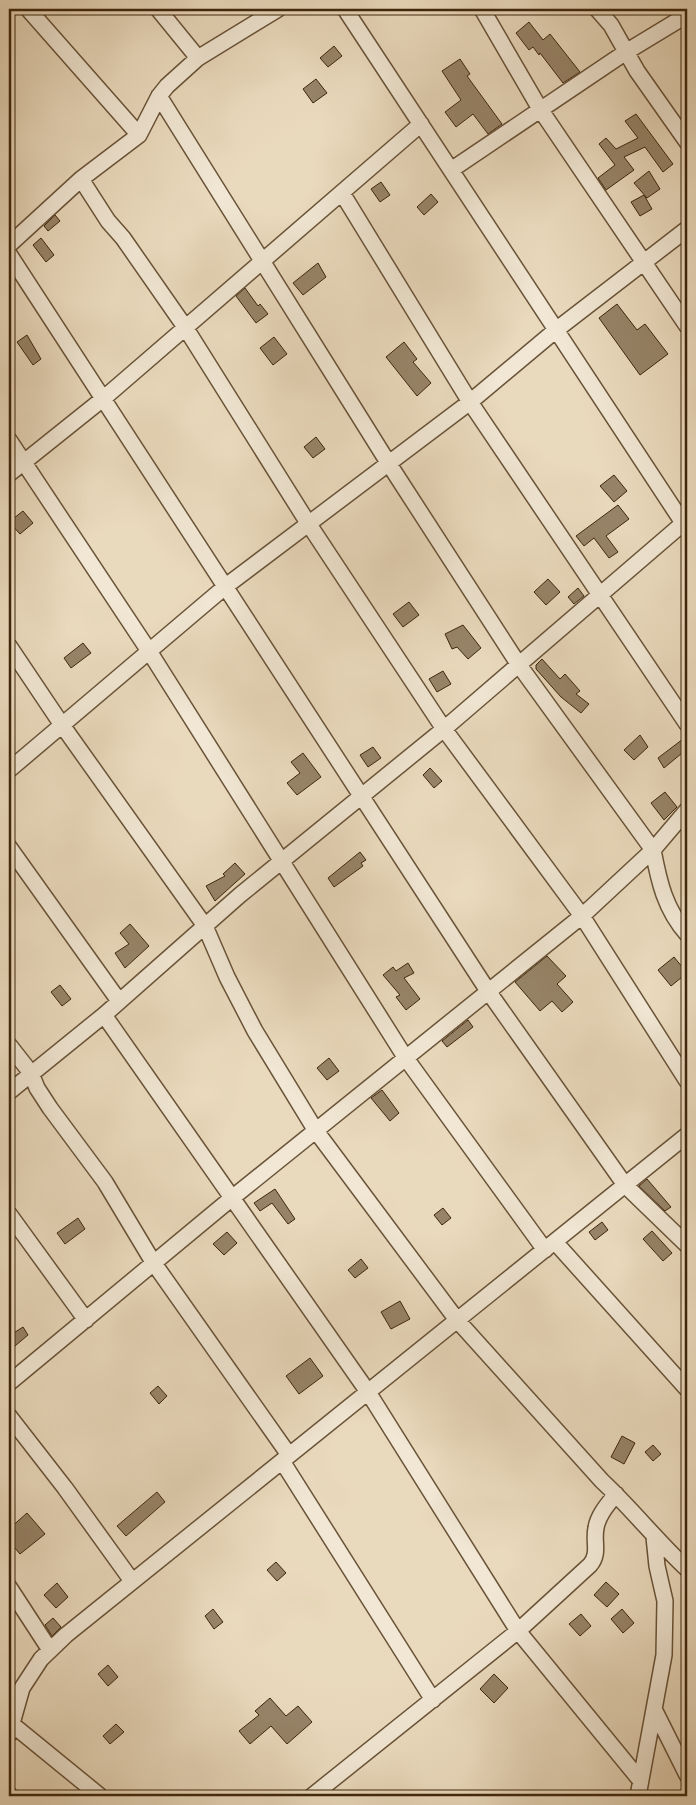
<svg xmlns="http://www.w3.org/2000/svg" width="696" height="1805" font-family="Vollkorn,serif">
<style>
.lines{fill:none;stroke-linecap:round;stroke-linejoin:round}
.stream{stroke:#826d52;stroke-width:4.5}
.building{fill:#978468;stroke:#3e260c}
.street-casing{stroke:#695338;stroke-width:18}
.street{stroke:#f1e7d4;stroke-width:15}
</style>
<rect width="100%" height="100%" fill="#eadabd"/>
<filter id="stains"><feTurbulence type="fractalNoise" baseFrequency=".004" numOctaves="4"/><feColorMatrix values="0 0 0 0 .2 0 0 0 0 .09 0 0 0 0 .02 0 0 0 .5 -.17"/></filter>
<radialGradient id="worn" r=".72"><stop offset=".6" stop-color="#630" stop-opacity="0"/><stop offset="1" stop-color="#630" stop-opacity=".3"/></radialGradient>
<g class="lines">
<path class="stream" d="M9 1785 20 1796"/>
</g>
<path class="building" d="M529 22 543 40 550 34 580 72 563 83 540 53 539 55 533 47 529 50 516 33Z
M334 46 342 56 328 67 320 58Z
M460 59 470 74 467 76 502 124 488 134 473 114 456 127 445 112 461 100 442 71Z
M316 79 327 93 313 103 303 89Z
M636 114 673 164 663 172 645 147 624 157 634 170 606 190 598 178 615 165 599 144 606 138 616 149 638 138 625 121Z
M649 171 660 189 647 198 634 183Z
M381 182 390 195 380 202 371 189Z
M431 194 438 202 424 215 417 207Z
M644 195 652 209 640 216 631 202Z
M55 215 60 221 48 231 44 226Z
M41 238 54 255 46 262 33 245Z
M318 263 326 277 303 295 293 283Z
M245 288 258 306 260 304 268 314 256 323 236 296Z
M617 304 637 330 645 324 668 354 640 375 599 318Z
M27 335 41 359 33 365 17 342Z
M274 337 287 354 273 365 260 348Z
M404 342 417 359 413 362 431 383 417 396 386 357Z
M316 437 325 449 313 458 304 447Z
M614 475 627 491 614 502 600 486Z
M618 505 629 519 606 536 618 552 609 558 594 538 584 546 576 536Z
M23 511 33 523 20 534 9 522Z
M548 579 560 592 546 605 534 592Z
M578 588 584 596 574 604 568 597Z
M409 602 419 615 403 627 393 614Z
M463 625 481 648 468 659 457 647 452 649 445 634Z
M83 643 91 653 71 668 64 658Z
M542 659 560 679 565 674 580 691 576 694 589 704 581 713 561 697 536 669V665Z
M443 671 451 684 437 692 429 679Z
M640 735 648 747 634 760 624 750Z
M687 736V749L664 768 658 758Z
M373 747 381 758 368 767 360 755Z
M303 753 321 777 297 795 287 783 300 773 291 762Z
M430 768 442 781 434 788 423 775Z
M665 792 677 807 664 820 651 803Z
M360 852 366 860 361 863 363 866 334 887 328 878Z
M235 863 245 874 215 901 206 886 225 876 223 874Z
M130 924 149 946 125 968 115 953 129 944 120 933Z
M547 956 566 976 557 984 573 1002 562 1012 552 1001 540 1011 515 982Z
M674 957 687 973 671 986 658 970Z
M408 963 414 973 404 978 420 999 406 1010 396 997 400 995 383 975 393 967 396 971Z
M60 985 71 999 62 1006 51 992Z
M468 1020 473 1027 447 1047 442 1041Z
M329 1058 339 1071 327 1080 317 1068Z
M382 1090 399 1113 390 1121 371 1098Z
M647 1179 671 1207 665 1211 639 1186Z
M275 1189 295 1219 288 1224 272 1203 260 1211 254 1203Z
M443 1208 451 1218 442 1225 434 1215Z
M78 1218 85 1229 65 1244 57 1233Z
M602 1222 608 1230 595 1240 589 1232Z
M652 1231 672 1253 663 1261 643 1239Z
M227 1232 237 1243 224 1255 213 1244Z
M361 1259 368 1268 355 1278 348 1270Z
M400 1301 410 1319 391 1329 381 1312Z
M23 1327 28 1335 9 1351V1336Z
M310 1358 323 1376 299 1394 286 1376Z
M158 1386 167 1396 159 1404 150 1393Z
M622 1436 635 1443 624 1464 611 1457Z
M653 1445 661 1454 653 1461 645 1452Z
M157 1492 165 1502 126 1536 117 1526Z
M27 1513 45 1534 20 1554 9 1541V1529Z
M276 1562 286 1573 277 1581 267 1570Z
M606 1582 619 1594 607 1607 594 1595Z
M57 1583 68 1597 56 1608 44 1595Z
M213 1609 223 1622 214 1629 205 1616Z
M622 1609 634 1623 623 1633 611 1619Z
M581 1614 591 1626 580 1636 569 1624Z
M53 1618 61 1627 52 1636 45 1625Z
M108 1665 118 1677 108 1686 98 1674Z
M494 1674 508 1688 494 1703 480 1689Z
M270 1698 286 1716 298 1706 312 1722 287 1744 271 1726 250 1744 239 1731 259 1715 255 1711Z
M116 1724 124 1732 110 1744 103 1736Z"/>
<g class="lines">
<g class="street-casing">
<path id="street" d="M28 9 139 135
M158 9 198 58 167 86 159 96 139 135 81 179 108 221 123 238 185 327 308 523 444 729 582 916 687 1081
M345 9 687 529
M482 9 540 109 687 326
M597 9 611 25 637 71 687 142
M198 58 278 9
M451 170 626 52 687 15
M342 193 470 402 687 724
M9 245 81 179
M9 254 488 991 625 1185 687 1245
M9 440 149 651 405 1057 545 1250
M9 474 104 398 421 124
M9 646 62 725 205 926 227 977 255 1031 316 1131 457 1320 602 1481C632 1509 657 1541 687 1569
M9 770 226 586 470 402 556 330 687 229
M687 810 653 850C659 882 665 909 687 934
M9 847 119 1001
M104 1015 368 1392 518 1631 640 1780
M9 1045 31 1073 37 1088 50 1108 105 1182 153 1262 289 1455
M9 1092 104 1015 240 895 444 729 687 520
M9 1214 86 1320
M555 1242 687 1389
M9 1383 232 1198 582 916 653 850 519 665 389 464 159 96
M9 1416 65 1488 132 1581
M282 1461 433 1700
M9 1587 50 1650
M655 1711 687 1775
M13 1725 100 1796
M9 1734 22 1688 41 1659 66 1635 687 1135
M312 1796 518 1631 590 1565C600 1553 593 1542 596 1528 598 1515 608 1504 616 1494
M638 1796 664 1655 665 1601 657 1566 654 1537"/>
</g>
<use href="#street" class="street"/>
</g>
<rect width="696" height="1805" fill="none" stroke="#eadabd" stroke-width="30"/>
<rect x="10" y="10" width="676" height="1785" fill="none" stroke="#3e260c" stroke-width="2.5"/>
<rect x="15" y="15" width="666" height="1775" fill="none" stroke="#3e260c"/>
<rect width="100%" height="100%" filter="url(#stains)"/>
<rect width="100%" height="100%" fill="url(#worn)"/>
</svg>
